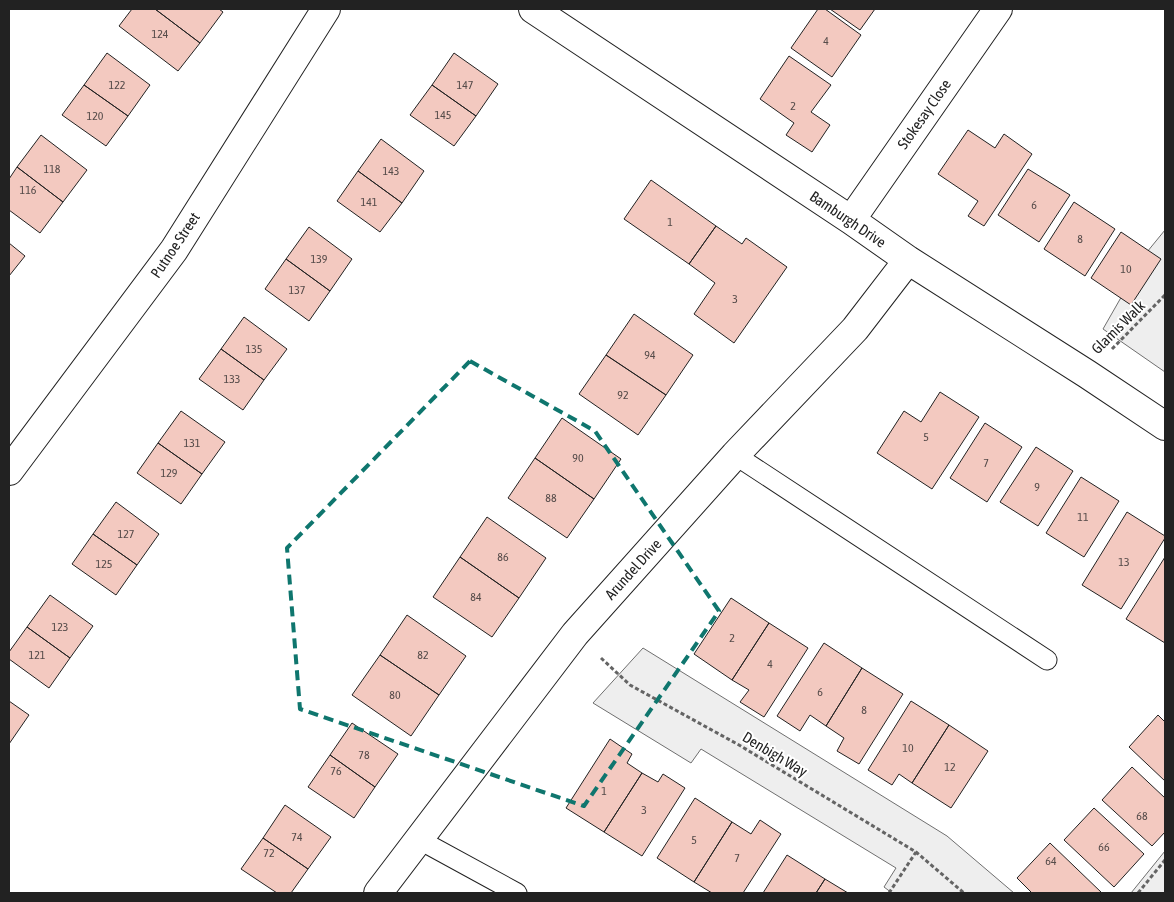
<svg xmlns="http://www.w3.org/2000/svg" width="1174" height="902" font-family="'Asap Condensed',sans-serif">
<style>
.green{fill:#eee;stroke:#6f6f6f}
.building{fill:#f3c9c0;stroke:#222}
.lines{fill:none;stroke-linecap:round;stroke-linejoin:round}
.lane-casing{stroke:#222;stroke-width:21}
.street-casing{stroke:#222;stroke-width:30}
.secondary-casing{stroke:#222;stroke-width:30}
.path{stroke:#646464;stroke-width:3;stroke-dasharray:4 2.5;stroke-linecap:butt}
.lane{stroke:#fff;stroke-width:19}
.street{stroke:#fff;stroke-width:28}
.secondary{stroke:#fff;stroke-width:28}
.marked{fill:none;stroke:#0f766e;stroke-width:4;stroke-dasharray:10 6;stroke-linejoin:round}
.labels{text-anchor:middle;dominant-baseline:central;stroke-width:4;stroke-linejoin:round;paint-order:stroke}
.number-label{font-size:12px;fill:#564c4a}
.street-label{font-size:15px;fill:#222;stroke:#fff}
</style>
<rect width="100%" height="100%" fill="#fff"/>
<path class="green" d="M1165 230V372L1103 329 1147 252Z
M643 648 947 836 1014 893H892L884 887 896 868 701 749 691 763 593 703Z
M1165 851V893H1131Z"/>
<path class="building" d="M132 9H155L200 43 178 71 119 26Z
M155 9H219L223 12 200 43Z
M818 9H825L861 35 832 77 791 48Z
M830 9H875L860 30Z
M107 53 150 85 128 116 84 85Z
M454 53 498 84 476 116 432 85Z
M789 56 831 85 811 112 830 125 812 152 786 135 794 123 760 99Z
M84 85 128 116 106 146 62 115Z
M432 85 476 116 454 146 410 115Z
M968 130 995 148 1004 134 1032 154 984 226 968 216 978 201 938 174Z
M41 135 87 170 63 202 17 167Z
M381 139 424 171 402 203 358 171Z
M17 167 63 202 40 233 9 210V179Z
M1028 169 1070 195 1039 242 998 215Z
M358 171 402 203 380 232 337 201Z
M651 180 716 226 689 264 624 219Z
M1074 202 1115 229 1085 276 1044 249Z
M716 226 742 244 746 238 787 267 734 343 694 314 715 283 689 264Z
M309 227 352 259 330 291 286 259Z
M1121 232 1161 259 1131 305 1091 278Z
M9 243 25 256 9 276Z
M286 259 330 291 309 321 265 289Z
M634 314 693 355 666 395 606 355Z
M244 317 287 349 264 380 221 349Z
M221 349 264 380 243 410 199 379Z
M606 355 666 395 638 435 579 394Z
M940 392 979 417 932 489 877 453 904 411 921 422Z
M181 411 225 442 202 474 158 443Z
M562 418 621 459 594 499 535 458Z
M985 423 1022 447 987 502 950 478Z
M158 443 202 474 181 504 137 473Z
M1036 447 1073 471 1038 526 1000 502Z
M535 458 594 499 567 538 508 498Z
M1081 477 1119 501 1084 557 1046 533Z
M116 502 159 534 137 565 93 534Z
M1127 512 1165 536V538L1121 609 1082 585Z
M487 517 546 558 519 598 460 557Z
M93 534 137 565 116 595 72 564Z
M460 557 519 598 492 637 433 597Z
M1165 557V643L1126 619Z
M50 595 93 626 70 658 27 627Z
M731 598 769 623 732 680 694 654Z
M407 615 466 656 439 695 380 655Z
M769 623 808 648 764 717 740 702 749 690 732 680Z
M27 627 70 658 49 688 9 659V652Z
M824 643 862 668 826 726 810 715 800 731 777 716Z
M380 655 439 695 411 736 352 695Z
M862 668 903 694 859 764 837 751 844 738 826 726Z
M9 701 29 715 9 744Z
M911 701 949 725 912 783 899 774 892 785 868 770Z
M1158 715 1165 722V781L1129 747Z
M352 723 398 754 375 787 330 755Z
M949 725 988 751 951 808 912 783Z
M610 739 632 754 627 763 642 773 604 832 566 808Z
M330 755 375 787 354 818 308 787Z
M1132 767 1165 798V832L1152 846 1102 800Z
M642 773 658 782 663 774 685 788 642 856 604 832Z
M695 798 732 822 694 882 657 858Z
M285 805 331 837 308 869 263 838Z
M1094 808 1144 854 1114 887 1064 840Z
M760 820 781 834 743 893H712L694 882 732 822 751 834Z
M263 838 308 869 291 893H277L241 869Z
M1050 843 1102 893H1032L1017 878Z
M787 855 825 879 816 893H763Z
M825 879 848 893H816Z"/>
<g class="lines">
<g class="lane-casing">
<path id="lane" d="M735 455 1047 660
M418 839 517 893"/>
</g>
<g class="street-casing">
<path id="street" d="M533 9 851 220 908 260 1087 374 1165 426
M851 220 998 9
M378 893 575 634 735 455 855 329 908 260"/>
</g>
<g class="secondary-casing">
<path id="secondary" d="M9 471 174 250 326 9"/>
</g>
<path class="path" d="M1112 349 1165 295
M601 658 630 685 739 745 916 852 964 893
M889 893 916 852
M1138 893 1165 860"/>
<use href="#lane" class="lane"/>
<use href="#street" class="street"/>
<use href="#secondary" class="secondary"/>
</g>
<path class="marked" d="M470 361 595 431 719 611 584 806 300 709 287 548Z"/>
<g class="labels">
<g class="number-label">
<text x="160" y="34">124</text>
<text x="826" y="41">4</text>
<text x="117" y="85">122</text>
<text x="465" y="85">147</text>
<text x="793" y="106">2</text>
<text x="443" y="115">145</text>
<text x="95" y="116">120</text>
<text x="52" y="169">118</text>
<text x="391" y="171">143</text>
<text x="28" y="190">116</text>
<text x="369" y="202">141</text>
<text x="1034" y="205">6</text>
<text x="670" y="222">1</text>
<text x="1080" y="239">8</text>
<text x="319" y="259">139</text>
<text x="1126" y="269">10</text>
<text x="297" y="290">137</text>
<text x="735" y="299">3</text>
<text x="254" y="349">135</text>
<text x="650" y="355">94</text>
<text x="232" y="379">133</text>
<text x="623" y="395">92</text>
<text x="926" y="437">5</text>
<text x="192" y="443">131</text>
<text x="578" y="458">90</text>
<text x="986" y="463">7</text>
<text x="169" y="473">129</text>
<text x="1037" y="487">9</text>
<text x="551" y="498">88</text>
<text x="1083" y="517">11</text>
<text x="126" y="534">127</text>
<text x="503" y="557">86</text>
<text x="1124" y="562">13</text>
<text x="104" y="564">125</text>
<text x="476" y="597">84</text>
<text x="60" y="627">123</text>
<text x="732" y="638">2</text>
<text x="37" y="655">121</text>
<text x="423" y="655">82</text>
<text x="770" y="664">4</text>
<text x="820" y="692">6</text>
<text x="395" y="695">80</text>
<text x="864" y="710">8</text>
<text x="908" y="748">10</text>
<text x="364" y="755">78</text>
<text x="950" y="767">12</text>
<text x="336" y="771">76</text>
<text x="604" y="791">1</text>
<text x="644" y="810">3</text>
<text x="1142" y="816">68</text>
<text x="297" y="837">74</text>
<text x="694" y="840">5</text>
<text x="1104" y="847">66</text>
<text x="269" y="853">72</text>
<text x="737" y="858">7</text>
<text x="1051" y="861">64</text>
</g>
<g class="street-label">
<text transform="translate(924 114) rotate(-55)">Stokesay Close</text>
<text transform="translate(848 219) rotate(34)">Bamburgh Drive</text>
<text transform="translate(175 245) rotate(-56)">Putnoe Street</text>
<text transform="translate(1118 327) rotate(-45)">Glamis Walk</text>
<text transform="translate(633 569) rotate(-48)">Arundel Drive</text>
<text transform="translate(775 754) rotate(31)">Denbigh Way</text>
</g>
</g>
<rect width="1174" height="902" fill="none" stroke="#222222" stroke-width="20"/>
</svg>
